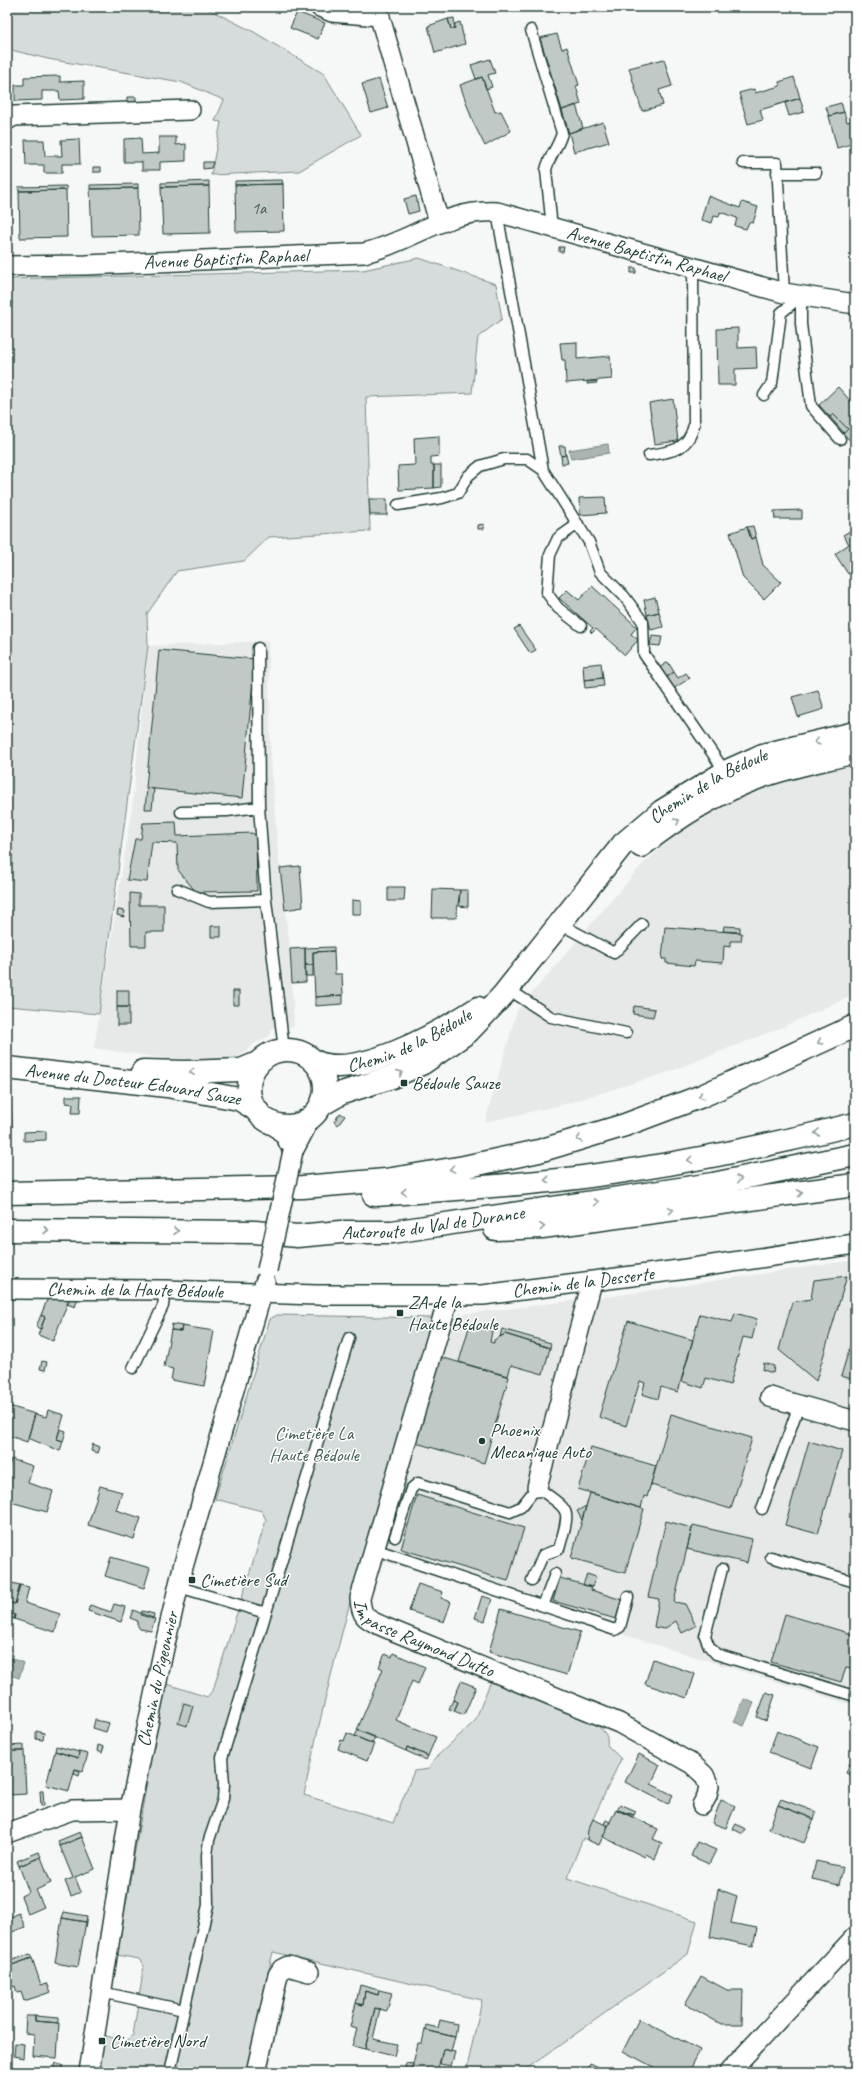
<svg xmlns="http://www.w3.org/2000/svg" width="862" height="2079" font-family="Caveat,sans-serif">
<style>
.built{fill:#e6e9e8}
.green{fill:#d6dcdb;stroke:#7a8c88}
.water{fill:#aab5b1;stroke:#72857f}
.building{fill:#c0c9c6;stroke:#1f3d34}
.lines{fill:none;stroke-linecap:round;stroke-linejoin:round}
.lane-casing{stroke:#1f3d34;stroke-width:13}
.street-casing{stroke:#1f3d34;stroke-width:22}
.secondary-casing{stroke:#1f3d34;stroke-width:25}
.highway-casing{stroke:#1f3d34;stroke-width:25}
.lane{stroke:#fff;stroke-width:10}
.street{stroke:#fff;stroke-width:19}
.secondary{stroke:#fff;stroke-width:22}
.highway{stroke:#fff;stroke-width:22}
.street-bridge-casing{stroke:#1f3d34;stroke-width:22;stroke-linecap:butt}
.street-bridge{stroke:#fff;stroke-width:19}
.oneway{stroke:#8f9e9a}
.poi-dot{fill:#1f3d34;stroke:#fff;stroke-width:1.5}
.labels{text-anchor:middle;dominant-baseline:central;stroke-width:3;stroke-linejoin:round;paint-order:stroke}
.number-label{font-size:17px;fill:#476058}
.street-label{font-size:19px;fill:#1f3d34;stroke:#fff}
.poi-label{font-size:19px;fill:#1f3d34;stroke:#fff;text-anchor:start}
.park-label{font-size:19px;fill:#445d55;stroke:#fff}
</style>
<rect width="100%" height="100%" fill="#f6f7f7"/>
<filter id="ink" filterUnits="userSpaceOnUse"><feTurbulence type="fractalNoise" baseFrequency=".025" numOctaves="2"/><feDisplacementMap in="SourceGraphic" scale="8" xChannelSelector="R" yChannelSelector="G"/><feConvolveMatrix kernelMatrix="1 2 1 2 8 2 1 2 1" color-interpolation-filters="sRGB"/></filter>
<g filter="url(#ink)">
<path class="built" d="M268 641 271 765 279 863 290 949 294 1027 272 1028 270 1036 254 1044 235 1059H169L94 1048 132 808 148 646Z
M855 761V994L780 1028 666 1073 565 1104 485 1122 517 1011 640 867 677 833 723 805 774 780Z
M855 1260V1706L364 1555 432 1318 620 1295Z"/>
<path class="green" d="M7 7H204L254 32 324 74 361 135 299 171 211 175 221 122 215 121 224 100 181 82 48 59 7 49Z
M419 258 496 284 502 319 478 337 472 393 366 397 370 531 269 537 244 561 177 571 147 614 148 646 99 1014 7 1006V279L363 270Z
M277 1315 432 1318C387 1476 336 1634 304 1795L393 1823 414 1771 429 1769 434 1759 475 1721 492 1678C517 1689 587 1712 603 1731 607 1735 608 1740 607 1745L621 1759 593 1819 587 1840 583 1838 567 1878 697 1921 688 1954 522 2072H466L482 2000 273 1952 246 2072H100L103 2035 125 2041 133 2035 144 1966 139 1959 117 1955 164 1683 207 1697 213 1690 266 1520 262 1511 215 1499 270 1319Z"/>
<path class="water" d="M608 444 609 453 571 459 569 450Z
M7 1657 24 1663 19 1678 7 1674Z
M744 1699 754 1703 744 1726 734 1722Z"/>
<path class="building" d="M297 12 325 23 318 39 290 28Z
M454 18 455 28 451 29 448 19Z
M448 19 451 29 455 28 454 24 460 22 465 44 435 53 428 26Z
M557 34 562 49 567 47 579 85 576 86 581 104 562 110 540 38Z
M490 59 495 73 488 75 492 87 486 89 482 77 476 79 471 65Z
M664 59 672 86 659 90 663 105 642 111 629 68Z
M60 76V82L84 81V99L60 100 59 91H42V100L15 101V85H24V77Z
M482 77 495 112 501 111 511 131 485 146 473 122 460 85Z
M794 77 800 98 760 110 763 120 748 124 739 93 754 89 755 93 780 86 779 82Z
M379 79 388 108 371 113 362 84Z
M127 97H136V103H127Z
M800 98 804 112 789 116 785 103Z
M841 103 844 112 829 116 826 107Z
M576 105 583 128 569 133 562 110Z
M844 112 847 122 855 120V143L837 148 829 116Z
M603 122 609 142 574 152 569 133Z
M159 137H176V145L186 144V161L160 162V170H142V162H124V139L141 138 142 154 159 153Z
M79 139 80 164H62V173H44V165H26L25 140H44L45 156H62L61 140Z
M203 162H213L211 168 203 169Z
M93 167H101V172H93Z
M282 180 283 184 235 185V181Z
M209 181V186L161 187V183Z
M138 184V188L90 189V185Z
M283 184 284 231 236 232 235 185Z
M66 186V190L19 191 18 187Z
M209 186 210 233 163 234 161 187Z
M138 188 139 235 92 236 90 189Z
M66 190 67 237 20 238 19 191Z
M416 196 419 211 408 214 404 199Z
M708 196 740 208 742 202 758 207 753 223 749 222 746 229 735 226 737 218 720 212 719 217 714 216 712 223 701 220Z
M559 247H564L563 252H559Z
M631 268H636V273H631Z
M738 328V348L756 347 757 368 735 369V385H718L717 329Z
M577 342V359L610 356 612 379 566 383 565 360H562L560 343Z
M597 381V383L587 384V382Z
M838 387 855 406V441L853 443 843 434 848 429 833 414 830 417 819 405Z
M673 399 678 441 655 444 649 403Z
M833 414 848 429 844 433 830 417Z
M439 436V456L431 457V465H434V488L399 490 398 466 415 465 414 438Z
M559 446H565L566 455 561 456Z
M566 455 568 463 562 464 561 456Z
M434 465H441V487L434 488Z
M605 497 606 513 580 515 579 498Z
M369 499H387V515H370Z
M802 510V519H775L774 511Z
M484 524V529H478V525Z
M753 526 756 537 751 539 747 527Z
M747 527 751 539 756 537 763 565 781 582 764 599 743 578 730 533Z
M855 528V570L848 574 835 554 849 544 843 535Z
M592 586 637 627 631 634 638 640 625 655 596 629 592 633 590 631 593 628 559 598 567 590 579 600Z
M655 597 659 612 647 615 644 600Z
M659 612 663 627 651 630 647 615Z
M519 626 536 650 530 653 514 629Z
M652 636 662 637 660 646 650 645Z
M159 650 255 659 242 798 146 788Z
M668 662 674 672 666 678 659 668Z
M601 663 603 678 584 680 583 665Z
M674 672 678 678 686 673 690 678 673 689 666 678Z
M603 678 604 686 585 688 584 680Z
M818 690 824 709 798 717 792 697Z
M147 788 154 789 152 809H145Z
M176 822 177 836 252 833 256 836 257 891 196 892 178 870 177 843 152 842 147 882 127 880 135 839H141L143 823Z
M300 866 303 907 285 910 280 868Z
M388 887H405L404 901H388Z
M433 889 460 890 456 918H432Z
M460 890H468V907L459 906Z
M130 893 139 894V905H164V932H146V946H131Z
M352 900 361 901V914H352Z
M118 910 125 911 124 917 117 915Z
M211 926H221V937H211Z
M724 926 740 927V932L723 931Z
M665 927 742 933 741 941H730V947L724 946 723 963 695 961 694 966 666 963V959H662Z
M334 947V951L313 952V965H305V948Z
M305 948 306 982 292 983 290 949Z
M334 951 335 974H342L343 995 315 997 313 952Z
M305 965H313V976H305Z
M117 990H129V1007H117Z
M233 991H239V1005H233Z
M343 995V1004L315 1006V997Z
M634 1006 655 1009 653 1017 633 1014Z
M117 1007H129V1025H117Z
M66 1096H81L80 1113H72L73 1104 66 1103Z
M7 1106H11L12 1127H7Z
M340 1113 345 1116 338 1125 334 1122Z
M46 1131V1140L24 1141V1132Z
M847 1276 816 1381 779 1350 792 1302 811 1299 814 1280Z
M72 1292 78 1298 75 1307 67 1304Z
M72 1292 53 1341 38 1335 45 1317 41 1315 50 1293Z
M735 1313 757 1319 752 1339 743 1337 730 1385 706 1378 703 1388 681 1381 700 1314 732 1322Z
M41 1315 45 1317 41 1329 36 1327Z
M628 1321 693 1340 678 1392 661 1387 658 1399 642 1394 645 1383 640 1381 626 1426 599 1417Z
M172 1324 182 1326 181 1331 171 1330Z
M470 1324 492 1331 490 1342 494 1343V1340L505 1334 550 1348 543 1374 511 1365 508 1376 459 1362Z
M182 1326 214 1331 204 1386 171 1380 173 1369 164 1367 171 1330 181 1331Z
M502 1329 551 1343 550 1348 505 1334 500 1337Z
M855 1330V1380L841 1376Z
M437 1356 509 1377 484 1463 413 1442Z
M42 1361 47 1362 45 1370 40 1369Z
M764 1363 774 1366 773 1373 763 1370Z
M9 1406 35 1414 27 1442 7 1435V1415Z
M48 1410 64 1415 57 1439 63 1441 60 1451 28 1438 35 1414 46 1417Z
M671 1414 752 1438 731 1509 651 1485Z
M60 1429 66 1431 63 1441 57 1439Z
M809 1441 842 1451 818 1534 785 1525Z
M93 1444 100 1447 98 1453 91 1451Z
M591 1447 656 1466 647 1497 644 1496 641 1508 578 1489Z
M11 1459 33 1466 28 1483 53 1491 47 1512 7 1501V1474Z
M100 1486 122 1492 116 1510 141 1518 134 1539 88 1525Z
M590 1493 644 1509 625 1573 571 1558Z
M417 1495 524 1528 508 1581 401 1549Z
M586 1506 582 1520 577 1511Z
M666 1521 692 1528 674 1602 685 1604 696 1626 682 1633 676 1621 664 1629 654 1627 659 1599 648 1597Z
M693 1525 752 1539 747 1563 687 1549Z
M111 1557 150 1568 144 1588 105 1576Z
M587 1574 596 1577 592 1587 583 1585Z
M560 1578 592 1587 591 1590 622 1600 616 1619 553 1601Z
M7 1582 20 1585 15 1604 7 1602Z
M418 1584 443 1592 441 1598 451 1602 444 1622 409 1611Z
M20 1585 29 1587 25 1603 60 1614 55 1632 14 1619 15 1615 11 1614 10 1620 7 1619V1602L15 1604Z
M482 1596 492 1599 485 1621 475 1618Z
M114 1604 125 1607 121 1622 88 1611 90 1605 111 1612Z
M501 1609 580 1632 567 1675 489 1652Z
M133 1610 155 1619 151 1631 140 1629 137 1625 138 1621 130 1618Z
M142 1611 154 1614 153 1619 141 1615Z
M11 1614 15 1615 14 1619 10 1618Z
M785 1614 855 1635V1670L846 1668 841 1682 771 1662Z
M393 1653 425 1667 418 1684 412 1681 396 1720 436 1737 428 1756 407 1747 406 1751 357 1730 383 1669 379 1667 385 1654 392 1657Z
M653 1659 695 1674 687 1698 645 1684Z
M461 1681 476 1687 464 1715 454 1711 458 1702 453 1700Z
M766 1692 775 1695 766 1721 757 1717Z
M453 1700 458 1702 454 1711 449 1709Z
M184 1703 193 1706 187 1726 178 1723Z
M95 1720 109 1723 106 1732 93 1728Z
M358 1730 375 1737 372 1744 355 1736Z
M36 1731 44 1733 43 1740 36 1739Z
M777 1731 819 1747 811 1768 769 1752Z
M347 1733 374 1744 367 1761 338 1749 341 1740 344 1741Z
M24 1745V1751H7V1746Z
M98 1745 104 1747 102 1753 97 1751Z
M56 1746 79 1752 78 1758 55 1751Z
M407 1747 428 1756 426 1760 406 1751Z
M7 1751H24L26 1794 10 1795 9 1780H7Z
M55 1751 78 1758 79 1752 88 1754 83 1771 75 1769 69 1791 46 1785Z
M854 1753H855V1777L846 1773Z
M639 1754 660 1765 651 1784 673 1795 668 1804 625 1782Z
M75 1769 80 1771 79 1776 74 1774Z
M40 1791H43L44 1806H41Z
M781 1799 816 1812 814 1819 778 1805Z
M721 1800 735 1806 726 1828 712 1823Z
M620 1804 636 1811 634 1815 617 1810Z
M778 1805 814 1819 804 1843 769 1829Z
M616 1809 658 1829 653 1839 662 1843 655 1859 646 1854 645 1857 603 1837Z
M617 1810 634 1815 632 1817Z
M593 1819 608 1826 599 1845 587 1840 588 1830Z
M606 1820 610 1822 608 1826 604 1824Z
M736 1824 745 1829 743 1834 733 1829Z
M80 1832 82 1837 60 1846 58 1841Z
M82 1837 95 1869 75 1877 81 1892 71 1896 65 1881 73 1878 60 1846Z
M697 1842 716 1850 709 1864 691 1856Z
M39 1852 41 1857 19 1866 17 1861Z
M41 1857 51 1883 36 1890 44 1907 28 1914 21 1896 29 1892 19 1866Z
M816 1861 843 1867 839 1885 812 1879Z
M718 1889 737 1896 731 1923 757 1928 753 1946 710 1937Z
M64 1912 87 1916 86 1922 62 1918Z
M7 1913 9 1918 19 1913 25 1927 7 1934Z
M62 1918 86 1922 78 1967 55 1963Z
M30 1954 32 1958 9 1966 7 1962Z
M32 1958 41 1985 47 1983 51 1992 24 2001 21 1992 17 1993 15 1986 10 1988 7 1980V1962L9 1966Z
M701 1976 727 1990H743L742 2024H721L685 2004Z
M360 1985 379 1990 378 1995 365 1991 363 2005 356 2003Z
M379 1990 392 1993 387 2011 375 2008 365 2049 352 2046 357 2029 350 2027 356 2003 363 2005 365 1991 378 1995Z
M375 2008 380 2009 373 2039 397 2044 394 2056 365 2049Z
M26 2016H35V2021L59 2023 57 2058 33 2056 34 2034 25 2033Z
M35 2016 59 2018V2023L35 2021Z
M639 2019 700 2050 689 2072H663L623 2051Z
M440 2020 457 2024 455 2037 425 2030 426 2025 438 2028Z
M425 2030 455 2037 451 2051 443 2049 437 2072H411L418 2043H422Z
M15 2043 24 2044 23 2058 14 2056Z
M443 2049 455 2052 451 2066 440 2064Z
M55 2063 63 2066 61 2072 52 2071Z
M406 2063 413 2064 411 2072H404Z
M590 2063 609 2072H586Z"/>
<g class="lines">
<g class="lane-casing">
<path id="lane" d="M531 30 562 133C558 148 549 156 546 170L552 228
M743 163H777L784 293
M777 173H816
M497 212 543 470 589 542 600 572 624 596 643 622 644 654 726 773
M764 395 772 383 781 313 801 296V324L811 406 840 439
M649 455C672 452 688 450 694 425L693 268
M398 505 442 498 458 493 468 476 480 466 504 459H527L543 470
M578 524 558 538 550 555 547 593 558 608 581 626
M258 648 259 807 266 900 284 1050
M181 812 227 811 259 807
M177 889 209 902 266 900
M560 924 614 953 642 924
M508 989 551 1017 626 1033
M133 1368 163 1306 165 1290
M762 1509 799 1405
M395 1537 411 1489 418 1483 510 1512 521 1507 537 1487C571 1513 571 1506 559 1549L543 1555 532 1580
M374 1549 615 1630 620 1627 628 1597
M771 1557 855 1582
M722 1569 705 1636 709 1646 716 1654 855 1696
M179 1587 266 1613
M543 1606 555 1574
M101 1992 184 2010
M170 2072 208 1905 207 1855 209 1840 223 1799 224 1784 222 1758 349 1338"/>
</g>
<g class="street-casing">
<g id="street">
<path d="M320 7 332 12 380 16"/>
<path d="M377 7 439 222"/>
<path d="M7 120 14 116 190 110"/>
<path id="s1" d="M7 266 86 265 364 253C412 242 445 209 497 212L784 293 855 304"/>
<path d="M273 1123 286 1137 293 1151"/>
<path d="M293 1151 311 1117"/>
<path id="s2" d="M7 1289 165 1290 316 1295H483L679 1270 855 1244"/>
<path id="s3" d="M449 1296 360 1598C361 1618 367 1619 384 1627L619 1723 692 1764 704 1775 709 1786 707 1796 702 1805"/>
<path d="M770 1397 855 1421"/>
<path d="M537 1487 592 1282"/>
<path d="M7 1833 72 1810 130 1809"/>
<path id="s4" d="M89 2072 130 1809 164 1648 183 1567 265 1282"/>
<path d="M256 2072 278 1975 282 1969 288 1966 309 1972"/>
<path d="M729 2072 855 1937"/>
</g>
</g>
<g class="secondary-casing">
<g id="secondary">
<path d="M641 846C675 819 718 792 760 777 790 766 824 760 855 752"/>
<circle cx="287" cy="1088" r="38"/>
<path id="s5" d="M314 1061C356 1082 442 1031 478 1008"/>
<path id="s6" d="M7 1068 167 1086 239 1099 257 1110"/>
<path d="M143 1071 185 1072 241 1070 258 1063"/>
<path id="s7" d="M321 1105 342 1093 392 1077 423 1063 468 1032 503 995 623 844 662 811 725 772 763 755 855 733"/>
</g>
</g>
<g class="highway-casing">
<g id="highway">
<path d="M7 1193 303 1187 386 1180 464 1167 539 1151 625 1125 702 1096 855 1026"/>
<path d="M374 1195C441 1190 509 1186 576 1178 670 1166 764 1147 855 1124"/>
<path d="M495 1229 542 1227 855 1185"/>
<path id="s8" d="M7 1230 255 1232 297 1236 341 1232H392L713 1184 855 1155"/>
</g>
</g>
<use href="#lane" class="lane"/>
<use href="#street" class="street"/>
<use href="#secondary" class="secondary"/>
<use href="#highway" class="highway"/>
<g class="street-bridge-casing">
<path id="street-bridge" d="M267 1270 293 1151"/>
</g>
<use href="#street-bridge" class="street-bridge"/>
</g>
<defs><path id="oneway-chevron" d="M-2-3.5L2.5 0L-2 3.5" fill="none" stroke-width="1.6" stroke-linecap="round" stroke-linejoin="round"/></defs>
<g class="oneway">
<use href="#oneway-chevron" transform="translate(817 742) rotate(166)"/>
<use href="#oneway-chevron" transform="translate(677 821) rotate(-32)"/>
<use href="#oneway-chevron" transform="translate(820 1042) rotate(155)"/>
<use href="#oneway-chevron" transform="translate(192 1072) rotate(177)"/>
<use href="#oneway-chevron" transform="translate(400 1073) rotate(-24)"/>
<use href="#oneway-chevron" transform="translate(701 1096) rotate(157)"/>
<use href="#oneway-chevron" transform="translate(817 1133) rotate(168)"/>
<use href="#oneway-chevron" transform="translate(579 1139) rotate(164)"/>
<use href="#oneway-chevron" transform="translate(690 1160) rotate(171)"/>
<use href="#oneway-chevron" transform="translate(452 1169) rotate(170)"/>
<use href="#oneway-chevron" transform="translate(739 1179) rotate(-11)"/>
<use href="#oneway-chevron" transform="translate(547 1180) rotate(175)"/>
<use href="#oneway-chevron" transform="translate(404 1192) rotate(176)"/>
<use href="#oneway-chevron" transform="translate(800 1193) rotate(-7)"/>
<use href="#oneway-chevron" transform="translate(596 1202) rotate(-8)"/>
<use href="#oneway-chevron" transform="translate(671 1210) rotate(-8)"/>
<use href="#oneway-chevron" transform="translate(542 1227) rotate(-5)"/>
<use href="#oneway-chevron" transform="translate(46 1230)"/>
<use href="#oneway-chevron" transform="translate(176 1231)"/>
</g>
</g>
<g class="poi-dot">
<rect x="400" y="1079" width="8" height="8" rx="2"/>
<rect x="396" y="1309" width="8" height="8" rx="2"/>
<circle cx="482" cy="1441" r="4"/>
<rect x="188" y="1576" width="8" height="8" rx="2"/>
<rect x="98" y="2037" width="8" height="8" rx="2"/>
</g>
<g class="labels">
<g class="number-label">
<text x="259" y="208">1a</text>
</g>
<g class="street-label">
<text stroke="none"><textPath href="#s1" startOffset="653">Avenue Baptistin Raphael</textPath></text>
<text stroke="none"><textPath href="#s1" startOffset="219">Avenue Baptistin Raphael</textPath></text>
<text stroke="none"><textPath href="#s7" startOffset="513">Chemin de la Bédoule</textPath></text>
<text stroke="none"><textPath href="#s5" startOffset="101">Chemin de la Bédoule</textPath></text>
<text stroke="none"><textPath href="#s6" startOffset="127">Avenue du Docteur Edouard Sauze</textPath></text>
<text stroke="none"><textPath href="#s8" startOffset="427">Autoroute du Val de Durance</textPath></text>
<text stroke="none"><textPath href="#s2" startOffset="577">Chemin de la Desserte</textPath></text>
<text stroke="none"><textPath href="#s2" startOffset="128">Chemin de la Haute Bédoule</textPath></text>
<text stroke="none"><textPath href="#s3" startOffset="395">Impasse Raymond Dutto</textPath></text>
<text stroke="none"><textPath href="#s4" startOffset="399">Chemin du Pigeonnier</textPath></text>
</g>
<g class="poi-label">
<text x="412" y="1083">Bédoule Sauze</text>
<text x="408" y="1302">ZA de la<tspan x="408" dy="22">Haute Bédoule</tspan></text>
<text x="490" y="1430">Phoenix<tspan x="490" dy="22">Mecanique Auto</tspan></text>
<text x="200" y="1580">Cimetière Sud</text>
<text x="110" y="2041">Cimetière Nord</text>
</g>
<g class="park-label">
<text x="314" y="1433">Cimetière La<tspan x="314" dy="22">Haute Bédoule</tspan></text>
</g>
</g>
<rect width="862" height="2079" fill="none" stroke="#fff" stroke-width="24"/>
<rect x="12" y="12" width="838" height="2055" fill="none" stroke="#1f3d34" stroke-width="1.5" filter="url(#ink)"/>
</svg>
